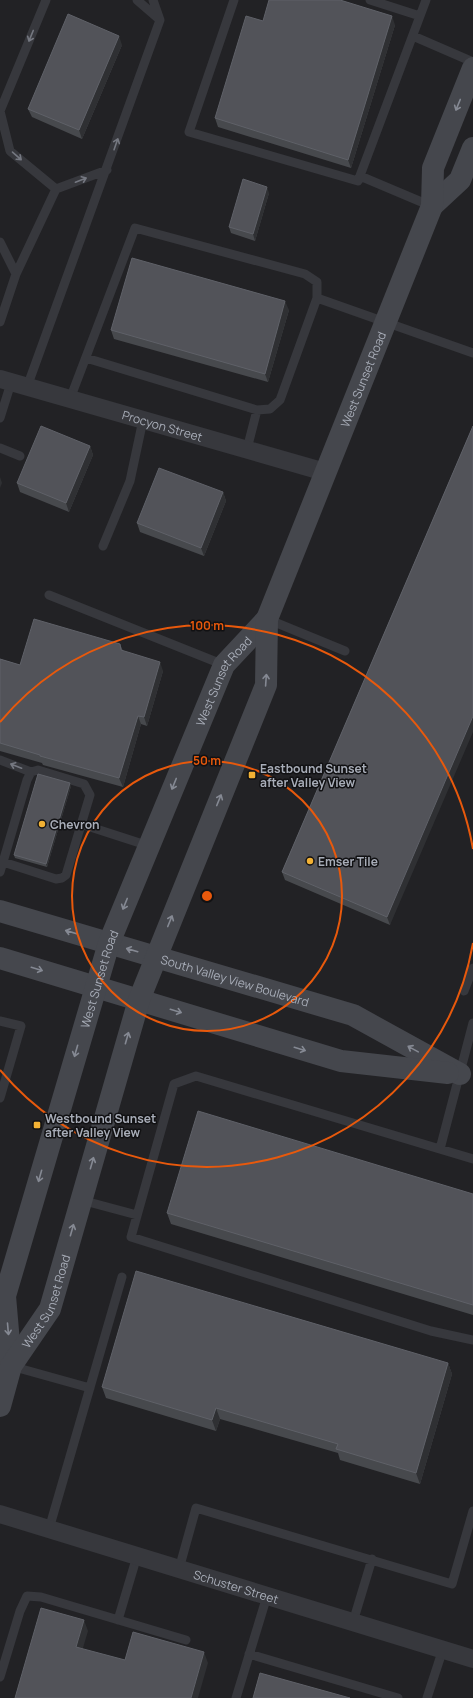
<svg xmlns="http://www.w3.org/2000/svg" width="473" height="1698" font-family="Manrope,sans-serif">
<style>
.built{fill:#222225}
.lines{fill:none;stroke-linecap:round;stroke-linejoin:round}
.service{stroke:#37383d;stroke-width:9}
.minor{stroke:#37383d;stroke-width:18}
.secondary{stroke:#45474d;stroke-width:22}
.wall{fill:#47494d}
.shaded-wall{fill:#2f3033}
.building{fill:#525359;stroke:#5f6168}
.oneway{stroke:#757881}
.oneway2{stroke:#858993}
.ring{fill:none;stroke:#e8590c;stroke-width:2}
.poi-dot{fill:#f2b134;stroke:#111113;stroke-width:1.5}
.labels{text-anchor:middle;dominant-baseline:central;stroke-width:3;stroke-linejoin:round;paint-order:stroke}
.street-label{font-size:12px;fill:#a8adb8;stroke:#111113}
.poi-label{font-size:12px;font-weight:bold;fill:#a8adb8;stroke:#111113;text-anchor:start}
.centre{fill:#e8590c;stroke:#111113;stroke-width:2}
.ring-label{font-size:12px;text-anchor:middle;font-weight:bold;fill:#e8590c;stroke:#111113;stroke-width:3;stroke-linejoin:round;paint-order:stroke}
</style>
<rect width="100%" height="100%" fill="#161618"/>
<path class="built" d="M0 0H473V1698H0Z"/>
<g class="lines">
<path class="service" d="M46 0 0 111 10 151 56 189
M137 0 159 19
M234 0 189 132 358 181 420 16
M370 0 420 16 426 0
M413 36 473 62
M360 176 431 206
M0 242 16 274
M317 298 473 353
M0 322 16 274 56 189 107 170
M86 358 257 410
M27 387 160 20 153 0
M70 399 135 228 305 274 317 282V298L280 400 270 409 257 410 247 449
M0 418 11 383
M0 448 20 456
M103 546 130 481 143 420
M49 595 224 665
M267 619 345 651
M0 760 31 772
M81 824 149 846
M0 861 3 862 56 879 62 878 66 875 90 795 84 784 38 770 31 772 27 780 3 862 0 872
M464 991 473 968
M0 1021 21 1026 0 1098
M440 1149 473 1023
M473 1159 196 1076 174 1084 131 1237 431 1331 473 1340
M81 1200 137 1215
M11 1366 90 1388
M49 1529 122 1277
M179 1569 196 1508 452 1584 473 1511
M118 1620 137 1556
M353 1622 372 1559
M249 1654 398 1698
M0 1677 20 1611 27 1596 41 1597 186 1640
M236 1698 267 1596
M427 1698 443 1649"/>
<g class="minor">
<path id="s1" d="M0 379 325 472"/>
<path id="s2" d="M0 1514 473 1659"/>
</g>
<g class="secondary">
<path d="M432 206 460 180 473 148"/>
<path id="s3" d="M0 911 353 1015 460 1074"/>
<path d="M0 958 341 1061 448 1073"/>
<path id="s4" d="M11 1366 5 1296 109 943 224 665 267 619"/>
<path id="s5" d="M0 1406 11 1366 50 1309 139 1000 266 685 267 619 432 206 433 168 473 68"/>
</g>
</g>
<path class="wall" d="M263 21 395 25 351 168 218 127 215 118Z
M122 45 82 139 32 117 28 109Z
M269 193 255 241 231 233 229 227Z
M289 310 268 382 114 339 111 330Z
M473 426 390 925 285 880 282 872Z
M90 446 93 455 69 512 20 492 17 483Z
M223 492 226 501 204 556 140 532 137 523Z
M120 644 123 651 163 671 147 726 141 724 123 787 43 765 42 763 0 751V659L20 665Z
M71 786 47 867 15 858 14 855Z
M473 1194V1315L171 1224 167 1213Z
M448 1363 452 1374 420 1484 340 1460 338 1453 220 1419 216 1431 106 1398 102 1387Z"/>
<path class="shaded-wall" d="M392 16 395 25 351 168 348 160Z
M119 36 122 45 82 139 79 130Z
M267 187 269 193 255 241 253 234Z
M285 301 289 310 268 382 265 374Z
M90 446 93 455 69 512 66 503Z
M0 477 2 483 0 488Z
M223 492 226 501 204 556 201 548Z
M160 662 163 671 147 726 144 717Z
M138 716 141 724 123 787 119 778Z
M473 716V732L390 925 387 917Z
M70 783 71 786 47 867 46 864Z
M448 1363 452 1374 420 1484 416 1473Z
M216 1408 220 1419 216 1431 212 1420Z
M84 1620 88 1631 80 1658 76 1647Z
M204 1652 208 1663 198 1698H191Z"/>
<path class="building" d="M269 0H340L392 16 348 160 215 118 246 16 263 21Z
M68 14 119 36 79 130 28 109Z
M243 179 267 187 253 234 229 227Z
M132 258 285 301 265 374 111 330Z
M41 426 90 446 66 503 17 483Z
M473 426V716L387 917 282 872Z
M159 468 223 492 201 548 137 523Z
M34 619 120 644 121 650 160 662 144 717 138 716 119 778 40 756V755L0 743V659L20 665Z
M38 774 70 783 46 864 14 855Z
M198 1111 473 1194V1305L167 1213Z
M136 1271 448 1363 416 1473 336 1449 338 1444 216 1408 212 1420 102 1387Z
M41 1608 84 1620 76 1647 125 1660 133 1632 204 1652 191 1698H15Z
M260 1673 350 1698H253Z"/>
<defs><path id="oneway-shaft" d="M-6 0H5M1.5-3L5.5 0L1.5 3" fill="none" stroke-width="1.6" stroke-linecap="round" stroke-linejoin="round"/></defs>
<g class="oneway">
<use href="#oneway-shaft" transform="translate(31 36) rotate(112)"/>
<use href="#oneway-shaft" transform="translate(116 144) rotate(-71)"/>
<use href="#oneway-shaft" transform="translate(17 156) rotate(41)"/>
<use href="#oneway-shaft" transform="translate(81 180) rotate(-21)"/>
<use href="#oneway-shaft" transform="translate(16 766) rotate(-159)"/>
</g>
<g class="oneway2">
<use href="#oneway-shaft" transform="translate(458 105) rotate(112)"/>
<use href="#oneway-shaft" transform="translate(266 680) rotate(-86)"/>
<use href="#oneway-shaft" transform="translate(174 784) rotate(112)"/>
<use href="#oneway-shaft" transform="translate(219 800) rotate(-68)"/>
<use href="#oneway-shaft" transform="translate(125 904) rotate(112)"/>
<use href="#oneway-shaft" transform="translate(170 921) rotate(-68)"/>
<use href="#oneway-shaft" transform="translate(71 932) rotate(-164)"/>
<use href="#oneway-shaft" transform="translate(132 950) rotate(-164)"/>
<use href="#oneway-shaft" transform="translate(37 969) rotate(17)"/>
<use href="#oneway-shaft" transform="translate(176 1011) rotate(17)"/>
<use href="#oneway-shaft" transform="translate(127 1038) rotate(-74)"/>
<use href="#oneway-shaft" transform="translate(300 1049) rotate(17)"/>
<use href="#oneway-shaft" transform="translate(413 1049) rotate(-151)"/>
<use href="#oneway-shaft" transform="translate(76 1051) rotate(106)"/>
<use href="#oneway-shaft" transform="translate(92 1163) rotate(-74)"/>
<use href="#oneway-shaft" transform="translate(40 1176) rotate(106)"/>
<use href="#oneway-shaft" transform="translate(72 1230) rotate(-74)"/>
<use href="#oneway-shaft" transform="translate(8 1329) rotate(85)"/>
</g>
<g class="ring">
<circle cx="207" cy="896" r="135"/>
<path d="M473 943A270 270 0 0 1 0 1070M0 722A270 270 0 0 1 473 849"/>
</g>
<g class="poi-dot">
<rect x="248" y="771" width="8" height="8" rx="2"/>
<circle cx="42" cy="824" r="4"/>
<circle cx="310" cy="861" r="4"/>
<rect x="33" y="1121" width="8" height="8" rx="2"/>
</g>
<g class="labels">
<g class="street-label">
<text stroke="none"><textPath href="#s5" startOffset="1096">West Sunset Road</textPath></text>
<text stroke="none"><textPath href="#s1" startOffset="169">Procyon Street</textPath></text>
<text stroke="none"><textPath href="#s4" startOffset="725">West Sunset Road</textPath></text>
<text stroke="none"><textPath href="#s4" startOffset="401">West Sunset Road</textPath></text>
<text stroke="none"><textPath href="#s3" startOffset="245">South Valley View Boulevard</textPath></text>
<text stroke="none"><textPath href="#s5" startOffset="116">West Sunset Road</textPath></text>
<text stroke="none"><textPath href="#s2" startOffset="247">Schuster Street</textPath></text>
</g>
<g class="poi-label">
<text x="260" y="768">Eastbound Sunset<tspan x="260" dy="14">after Valley View</tspan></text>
<text x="50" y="824">Chevron</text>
<text x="318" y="861">Emser Tile</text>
<text x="45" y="1118">Westbound Sunset<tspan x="45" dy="14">after Valley View</tspan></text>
</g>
</g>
<circle cx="207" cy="896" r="6" class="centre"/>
<g class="ring-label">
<text x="207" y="630">100 m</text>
<text x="207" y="765">50 m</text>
</g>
</svg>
